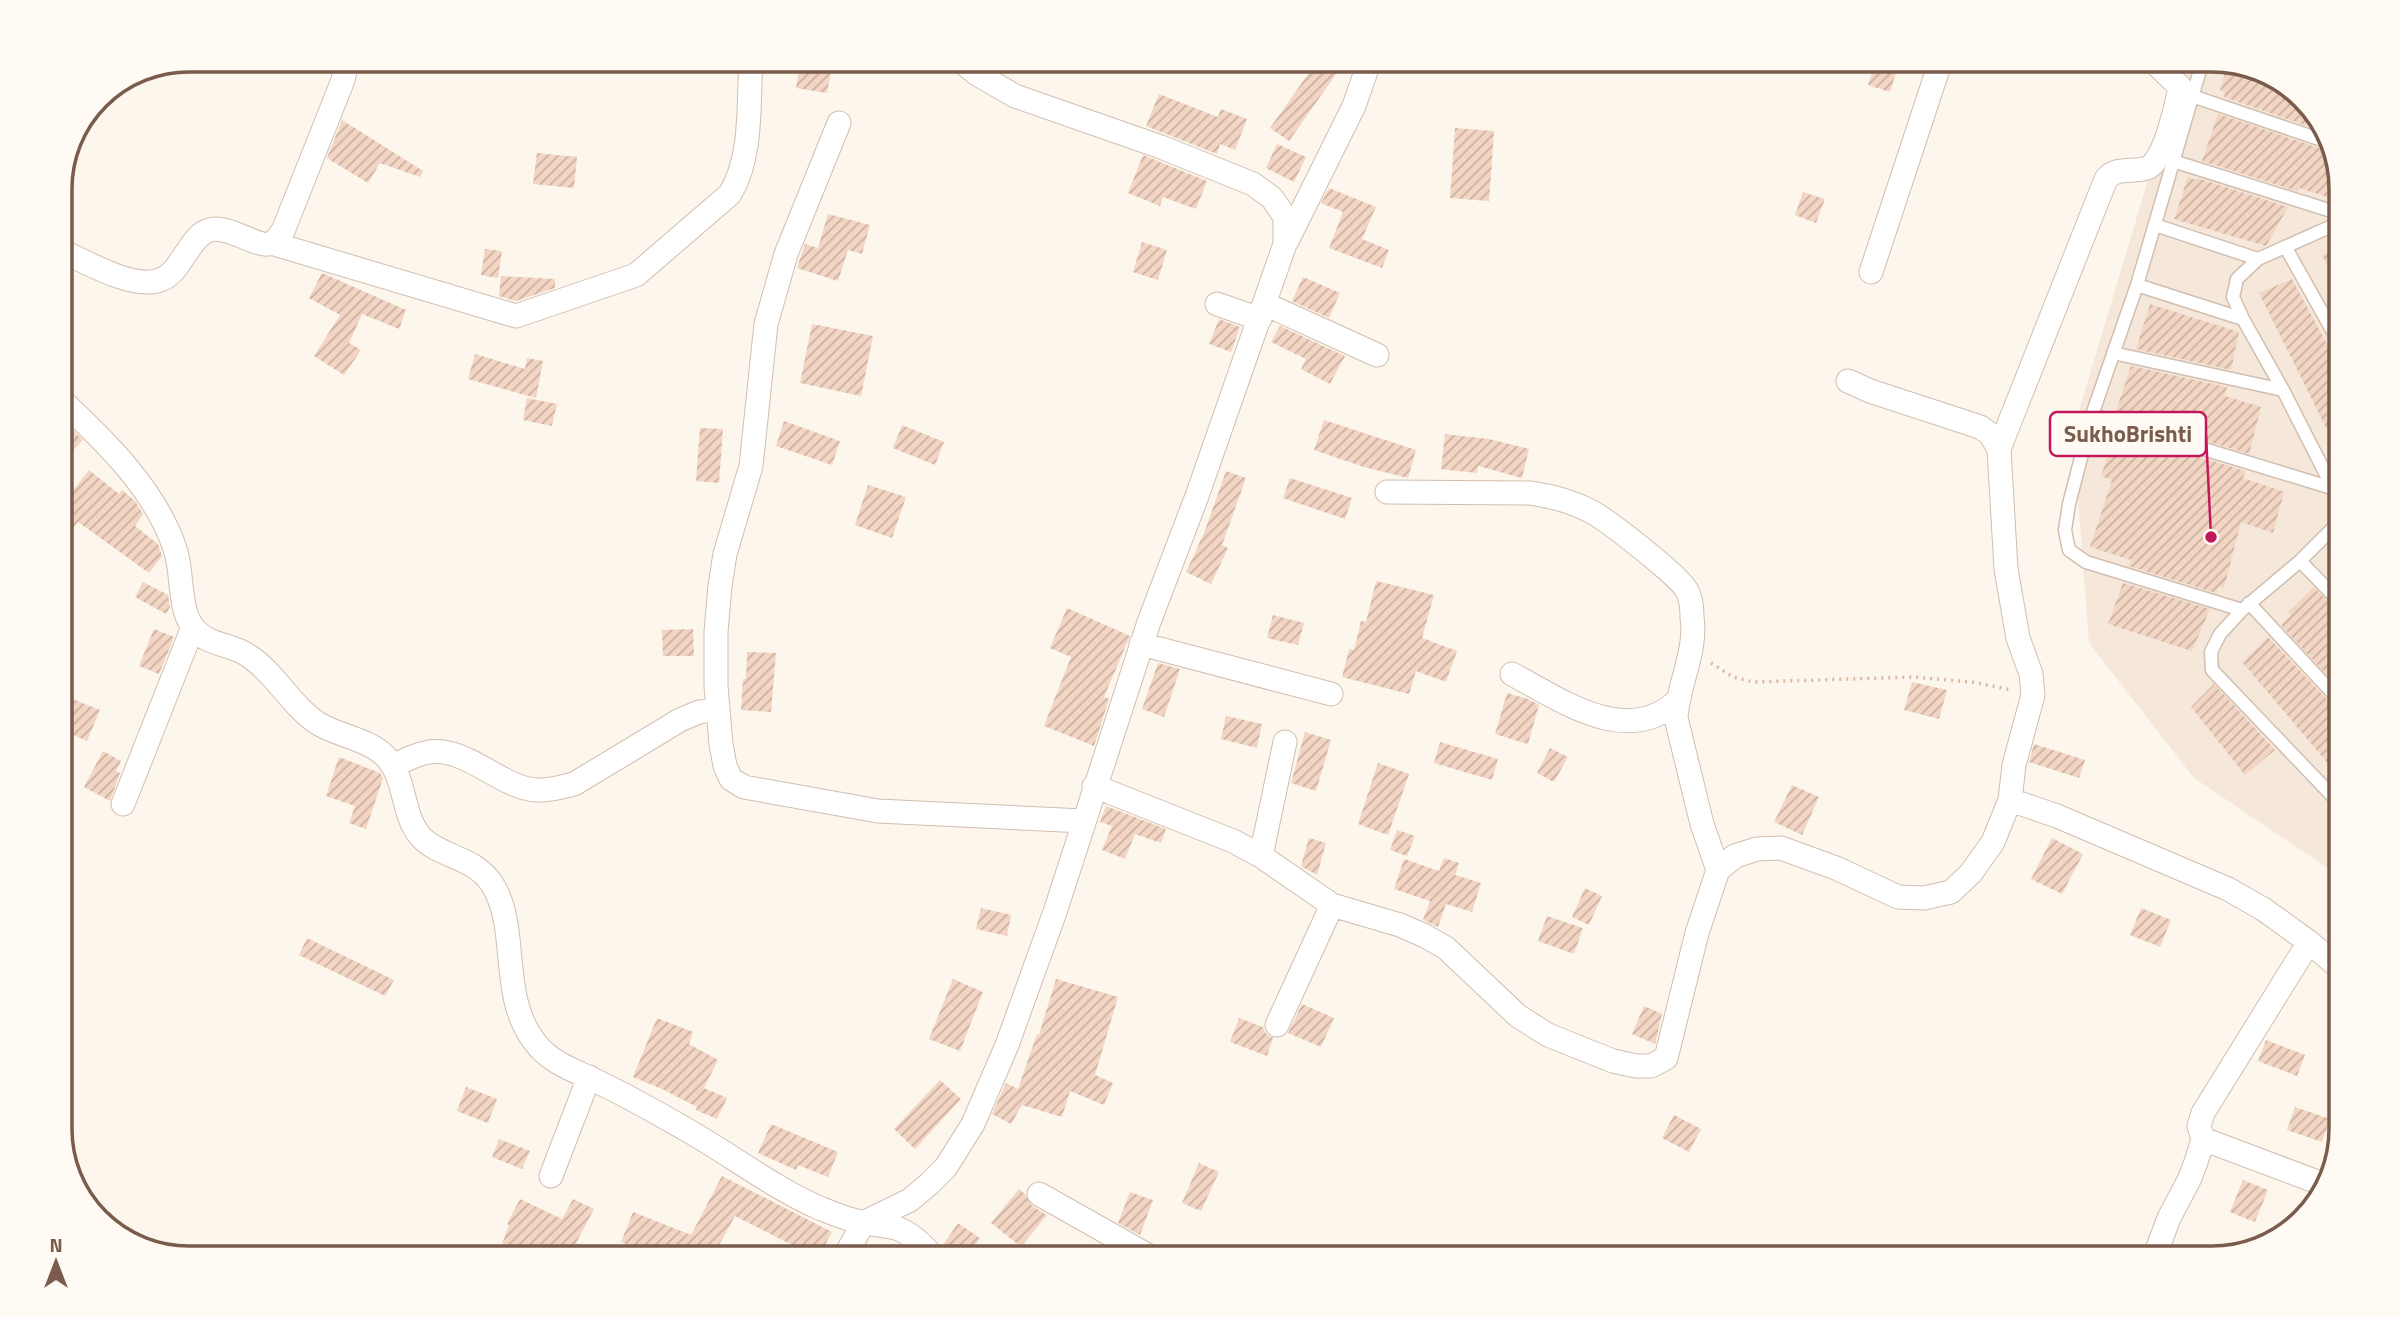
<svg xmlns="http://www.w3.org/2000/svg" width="2401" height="1318" font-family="'Titillium Web',sans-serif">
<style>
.residential{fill:#f5e8da}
.building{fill:url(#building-hatch)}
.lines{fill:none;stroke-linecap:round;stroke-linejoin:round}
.lane-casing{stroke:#d1beb0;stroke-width:15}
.street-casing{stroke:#d1beb0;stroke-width:25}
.path{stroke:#d9b8a5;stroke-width:3.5;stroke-dasharray:2 5;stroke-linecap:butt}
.lane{stroke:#fff;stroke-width:12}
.street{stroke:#fff;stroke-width:23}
.rim{fill:none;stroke:#7a5c4d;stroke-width:3.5}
.leader{fill:none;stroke:#c2185b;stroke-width:2.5}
.callout-dot{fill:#c2185b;stroke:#fffaf3;stroke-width:2.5}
.callout{fill:#fffaf3;stroke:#c2185b;stroke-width:2.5}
.callout-label{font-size:23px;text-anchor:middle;font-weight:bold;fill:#7a5c4d}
</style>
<defs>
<pattern id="building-hatch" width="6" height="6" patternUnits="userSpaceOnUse" patternTransform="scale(1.75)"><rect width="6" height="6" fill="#f3d5c3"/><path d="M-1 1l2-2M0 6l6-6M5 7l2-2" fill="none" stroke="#cab0a1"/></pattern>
</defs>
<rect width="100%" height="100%" fill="#fdf6ec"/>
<path class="residential" d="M2181 60H2212L2270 73 2320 117 2341 181V877L2194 778 2089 643 2073 431 2161 136Z"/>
<path class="building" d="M801 60H833L827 93 796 88Z
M1318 60H1346L1289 141 1270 128Z
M1876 60H1900L1890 92 1868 85Z
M2228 63 2270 73 2320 117 2325 132 2224 97 2225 92 2220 90Z
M1159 94 1218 117 1221 109 1247 119 1235 150 1220 144 1217 154 1146 126Z
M2218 114 2325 150H2331L2341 181 2337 200 2299 188 2297 191 2202 161Z
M342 120 423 171 420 177 380 163 368 183 327 158Z
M1455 128 1494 131 1489 201 1450 198Z
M1277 144 1306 157 1294 182 1266 168Z
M537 153 577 157 574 188 533 184Z
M1143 155 1207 181 1196 209 1163 197 1160 206 1128 193Z
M2188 177 2196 180 2197 178 2288 207 2266 246 2174 219Z
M1329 188 1376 207 1362 239 1389 250 1382 268 1329 248 1343 212 1321 203Z
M1803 192 1825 199 1816 223 1795 215Z
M828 214 870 225 862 254 848 250 838 281 797 268 805 244 818 248Z
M1142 242 1167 250 1158 280 1133 272Z
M2341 247V294L2322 255Z
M485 249 502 251 498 278 481 275Z
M322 273 406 310 399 329 362 314 349 343 361 350 344 375 314 356 340 315 309 298Z
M501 276 555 279V288L516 301 499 296Z
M1303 277 1340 293 1329 318 1292 301Z
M2292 279 2341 370V458L2259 293Z
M2150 304 2239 332 2231 370 2136 349Z
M1219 319 1240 327 1231 352 1209 344Z
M812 324 873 336 861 396 800 383Z
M1280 326 1345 356 1330 384 1301 369 1306 359 1271 342Z
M475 354 525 369 527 358 543 361 536 398 468 379Z
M2131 366 2227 387 2225 396 2261 407 2249 454 2121 415 2122 412 2116 411Z
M527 398 557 404 552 426 523 420Z
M60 418 83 440 60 464Z
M1324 420 1416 450 1408 478 1364 467 1314 450Z
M784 421 840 441 832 465 776 446Z
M902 425 944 442 935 465 893 448Z
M700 428 723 429 719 483 696 481Z
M2116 431 2245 471 2243 478 2284 492 2273 533 2241 522 2224 588 2219 587 2216 593 2129 566 2131 560 2090 547 2112 480 2101 476Z
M1445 434 1489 439 1529 449 1522 478 1478 466 1477 473 1441 469Z
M89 470 119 494 122 490 135 501 143 514 135 526 158 544 162 556 149 573 78 522 60 546V507Z
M1226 471 1246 478 1222 545 1228 548 1211 584 1186 572 1204 533Z
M1290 478 1352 498 1345 519 1283 498Z
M868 485 906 497 892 538 855 525Z
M1376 581 1434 595 1422 638 1457 651 1446 682 1416 671 1409 694 1342 677 1349 649 1354 650 1361 621 1366 622Z
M143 582 168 595 170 607 166 614 135 597Z
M2123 583 2210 609 2192 651 2108 624Z
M2314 587 2335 609 2341 612V690L2281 625 2291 615 2288 612Z
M1067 608 1130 636 1104 697 1109 699 1094 746 1044 726 1071 657 1050 648Z
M1273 615 1304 623 1298 645 1267 638Z
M154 629 174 637 159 674 139 666Z
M693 629 694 656H663L662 630Z
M2268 637 2335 708 2341 711V779L2242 662Z
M747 652 776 653 771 712 741 710 743 679H746Z
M1158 663 1180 669 1164 717 1142 709Z
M1912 682 1947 690 1939 719 1904 710Z
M2214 684 2275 750 2245 775 2191 707Z
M1507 693 1528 699 1539 705 1528 744 1495 734Z
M65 696 100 710 87 741 71 734 74 726 60 720V707Z
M1226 716 1262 724 1257 748 1221 739Z
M1305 732 1331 740 1316 791 1291 783Z
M1440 742 1498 759 1492 780 1434 763Z
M2034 744 2085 760 2079 778 2029 762Z
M1550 748 1568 757 1554 782 1537 773Z
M103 751 121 761 116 771 120 773 110 801 84 787Z
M339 757 380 773 383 778 366 829 349 823 355 806 326 796Z
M1378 763 1409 774 1388 835 1358 824Z
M1792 785 1819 797 1802 835 1774 822Z
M1106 806 1166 829 1161 843 1135 834 1125 859 1102 850 1112 826 1100 822Z
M1397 830 1415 836 1407 856 1390 850Z
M1309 838 1326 843 1317 875 1301 866Z
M2052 838 2083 854 2062 894 2031 879Z
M1444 858 1459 863 1455 875 1481 883 1472 912 1446 904 1438 927 1423 920 1430 901 1394 889 1404 859 1439 871Z
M1585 888 1602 896 1589 925 1572 917Z
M981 908 1011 915 1007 936 976 929Z
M2141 908 2171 920 2160 947 2130 935Z
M1547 916 1583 928 1574 954 1538 941Z
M307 938 394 980 385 996 299 955Z
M953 979 983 992 960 1051 929 1039Z
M1056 979 1118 997 1095 1075 1113 1083 1104 1105 1070 1091 1062 1117 1022 1105 1011 1124 992 1114 1006 1083 1018 1089 1037 1034 1039 1035Z
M1302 1004 1334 1018 1321 1047 1288 1033Z
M1644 1006 1662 1014 1655 1044 1632 1034Z
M657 1018 693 1032 689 1044 718 1060 704 1088 727 1098 717 1119 696 1110 697 1107 662 1089 633 1077Z
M1239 1018 1263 1027 1266 1034 1273 1038 1267 1056 1230 1042Z
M2266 1040 2305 1055 2297 1076 2258 1061Z
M940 1080 961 1099 915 1149 894 1129Z
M466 1087 497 1099 488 1123 457 1111Z
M2295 1107 2330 1119 2322 1142 2287 1130Z
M1674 1115 1701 1129 1689 1152 1662 1138Z
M771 1124 838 1152 828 1177 798 1165 796 1170 758 1153Z
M499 1139 530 1151 522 1169 492 1157Z
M1199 1163 1219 1172 1201 1211 1182 1203Z
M722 1176 832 1232 818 1258 735 1216 712 1258H663L621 1242 633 1212 691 1235Z
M2243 1180 2268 1190 2255 1222 2230 1212Z
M1019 1189 1025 1194 1032 1206 1047 1215 1021 1247 991 1223Z
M1130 1192 1153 1200 1140 1235 1118 1223Z
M520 1199 562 1219 573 1199 594 1209 576 1243 581 1245 576 1258H554L540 1253 538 1258H497L509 1225 507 1224Z
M958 1223 980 1238 966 1258 943 1245Z"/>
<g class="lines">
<g class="lane-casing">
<path id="lane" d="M2203 60 2137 285 2092 415 2069 504 2065 530 2069 550 2086 562 2242 610
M2192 96 2328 142
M2173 161 2341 214
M2341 222 2258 259 2237 279 2233 297 2243 319 2283 390 2341 504
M2155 225 2258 259
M2286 248 2341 346
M2137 285 2243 319
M2113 353 2283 390
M2092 415 2332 488
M2341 520 2300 561 2242 610 2220 634 2211 652 2212 670 2341 805
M2300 561 2341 603
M2249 603 2341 702"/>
</g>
<g class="street-casing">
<path id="street" d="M839 123 786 254 766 324 751 466 725 554 720 586 716 632V686L721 744 725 766 731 779 744 787 878 811 1083 821
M1287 241 1354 106 1370 60
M271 243 516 316 636 275 730 194C753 156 748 103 751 60
M60 250C84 261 130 288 157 281 170 278 177 267 184 256 191 247 197 233 210 230 229 224 259 250 272 243 276 241 280 234 283 231L343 80 346 66 343 60
M1871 272 1941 60
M1217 304 1260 319
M1265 304 1377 355
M60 399C104 440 156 490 175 549 184 574 177 611 196 631 211 646 232 644 249 656 276 674 291 706 319 724 339 736 367 739 384 755 408 778 400 815 422 838 440 857 475 857 492 884 521 929 497 999 538 1046 554 1065 579 1072 600 1083 630 1097 659 1114 687 1130 731 1155 771 1186 817 1207 832 1213 845 1219 861 1222 873 1225 887 1225 899 1229 914 1235 925 1247 934 1258
M1999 449 2106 179C2117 166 2133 173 2147 168 2164 163 2177 104 2180 87L2152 60
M1387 492 1530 493C1552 496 1573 502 1592 512 1607 520 1681 577 1687 591 1691 598 1692 610 1692 617 1697 652 1678 684 1676 718L1702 824 1718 870
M1141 644 1331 694
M1512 674C1561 700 1627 748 1677 701
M394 766C405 760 416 754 429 752 468 747 499 787 536 790 549 791 562 787 574 784L680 720 699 712 718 709
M1094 786 1233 841 1261 856 1332 905 1400 925 1425 936 1446 948 1518 1016 1548 1035 1613 1061 1636 1066H1651L1666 1058 1697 933 1718 870 1735 856 1757 849 1781 848 1836 868 1898 897 1924 898 1951 892 1971 873 1993 842 2010 800 2014 765 2033 695 2031 674 2018 638 2006 569 1999 449 1990 434 1980 427 1870 391 1848 381
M2010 800 2057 816 2228 889 2263 909 2309 942 2341 969
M123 804 193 627
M1261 856 1285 742
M1277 1025 1332 905
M2203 1139 2328 1186
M551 1176 589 1077
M1039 1194 1147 1255 1148 1258
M844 1258 863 1223 910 1200 929 1184 946 1167 973 1124 1007 1045 1055 912 1149 622 1197 496 1285 244V217L1272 198 1253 184 1161 147 1015 96 977 74 960 60
M2154 1258 2169 1218 2190 1178 2196 1162 2203 1139 2199 1126 2203 1113 2309 942"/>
</g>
<path class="path" d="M1711 663 1733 677 1753 682 1914 677 1972 682 2012 690"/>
<use href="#lane" class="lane"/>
<use href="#street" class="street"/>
</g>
<path d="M0 0H2401V1318H0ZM189 72H2212A117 117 0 0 1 2329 189V1129A117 117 0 0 1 2212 1246H189A117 117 0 0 1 72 1129V189A117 117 0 0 1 189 72Z" fill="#fffaf3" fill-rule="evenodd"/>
<path class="rim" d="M189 72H2212A117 117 0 0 1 2329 189V1129A117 117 0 0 1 2212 1246H189A117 117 0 0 1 72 1129V189A117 117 0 0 1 189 72Z"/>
<path class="leader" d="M2211 537L2206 434"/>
<circle class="callout-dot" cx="2211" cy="537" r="7"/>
<rect class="callout" x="2050" y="412" width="156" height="44" rx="7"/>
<g class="callout-label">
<text x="2128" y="442">SukhoBrishti</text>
</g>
<g transform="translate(56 1262)" stroke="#fffaf3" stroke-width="5" paint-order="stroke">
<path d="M0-5L12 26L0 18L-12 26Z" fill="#7a5c4d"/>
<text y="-10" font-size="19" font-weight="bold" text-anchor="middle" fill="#7a5c4d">N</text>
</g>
</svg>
